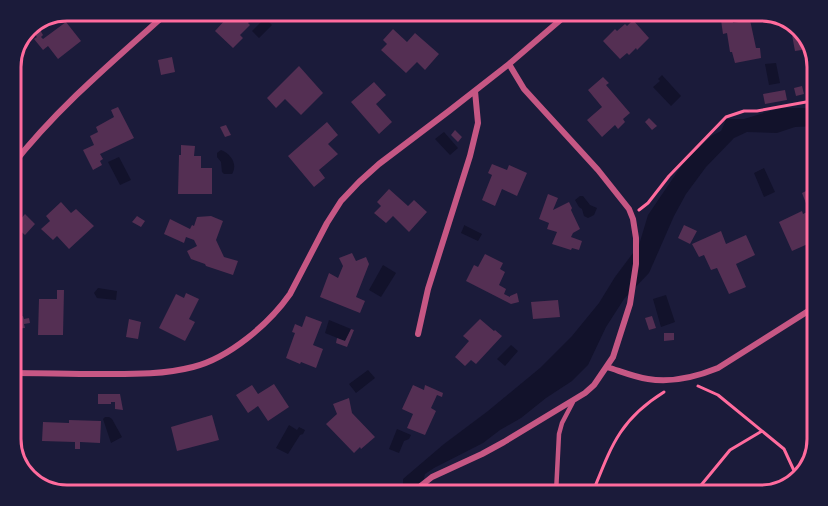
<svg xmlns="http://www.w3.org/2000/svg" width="828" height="506" font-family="'PT Sans Narrow',sans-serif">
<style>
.water{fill:#12122b}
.building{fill:#542f53}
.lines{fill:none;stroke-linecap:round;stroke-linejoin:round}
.path{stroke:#ff6b9d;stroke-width:3}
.service{stroke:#c65784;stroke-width:4.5}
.minor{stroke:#c65784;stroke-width:6}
.rim{fill:none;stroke:#ff6b9d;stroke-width:3}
</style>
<rect width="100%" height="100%" fill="#1b1b3a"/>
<path class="water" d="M265 18 272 25 259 38 252 31Z
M776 63 780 83 769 85 765 64Z
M662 75 681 96 671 106 653 87 660 81 658 79Z
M780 108H817L816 126 795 127 777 133 747 132 734 138 706 167 686 194 674 216 649 273 624 299 606 327 588 365 572 381 546 398 521 418 500 430 483 443 434 468 425 474 421 492H403V479L444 444 488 411 540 368 572 336 599 303 615 277 639 245 648 215 684 162 711 136 721 131 725 122V119H744Z
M444 132 458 148 450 155 435 139Z
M221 150C231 154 238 164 232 174H224L222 172 221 162 217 157V153Z
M119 157 131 180 120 185 108 162Z
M764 168 775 192 764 197 754 173Z
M580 196H583L590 205 597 208 594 215 588 218 584 216 582 209 579 207 575 200Z
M464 225 482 234 478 241 461 233 464 226Z
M383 265 396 273 381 297 369 290Z
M98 288 117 291 116 300 97 298 94 293Z
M666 295 675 322 661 327 653 299Z
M329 320 351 329 345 341 325 333Z
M511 345 518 351 505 366 497 359Z
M368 370 375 378 356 393 349 384Z
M105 417H109L112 419 122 437 111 443 103 419Z
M289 425 297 430 299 427 305 430 303 434 300 435 288 454 276 448Z
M397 429 411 435 409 439 404 441 399 453 389 449Z"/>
<path class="building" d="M236 12 258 13 248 23 250 25 240 35 243 38 233 48 215 31 225 20 227 22Z
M732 18 733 23 750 20 756 48H760L761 58 735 63 732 52H730L727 33 723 34 721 20Z
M789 19H790L808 49 795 51Z
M633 20 649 38 637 50 636 48 629 55 627 53 620 59 603 41 615 29 617 31 625 24 627 26Z
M66 22 81 41 58 59 48 46 43 50 34 39 37 37 33 33 39 28 43 35 41 37 43 39Z
M393 29 407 42 415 33 439 54 425 70 417 62 406 73 381 50 387 44 383 40Z
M172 57 175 72 161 75 158 60Z
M299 66 323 93 301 115 285 99 276 108 267 98Z
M603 77 609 83 606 85 630 113 623 119 625 122 618 129 615 125 602 137 587 120 602 107 588 90Z
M374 82 386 95 376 104 392 122 379 134 351 102Z
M802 86 804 94 796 96 794 88Z
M785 90 787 100 765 104 763 94Z
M118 107 134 138 100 154 103 159 100 161 102 165 93 170 83 150 94 145 90 136 98 132 96 127 114 117 111 110Z
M649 118 657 126 652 130 645 122Z
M327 122 338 135 328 144 338 154 319 170 325 178 314 187 288 156Z
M226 125 231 135 225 137 220 127Z
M455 130 462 137 458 142 451 135Z
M181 145 195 146 194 156H201V168H212V194H178L179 155H181Z
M492 164 507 170 509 165 527 173 517 196 502 189 495 206 482 200 492 175 488 173Z
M812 188 815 194 814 241 812 237 808 239 810 243 792 251 779 222 802 211 803 214 809 211 802 193Z
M389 189 408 206 414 200 427 212 409 232 393 216 386 223 374 213 381 206 377 202Z
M548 194 558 198 553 210 569 202 572 208 571 210 580 229 573 233 571 237 582 241 579 250 572 248 571 250 552 244 557 232 547 229 549 223 539 219Z
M61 202 71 213 76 209 94 226 69 249 57 236 53 240 41 229 50 221 46 216Z
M25 214 35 224 25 235 15 226Z
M137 216 145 221 141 227 132 222Z
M211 216 223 221 216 240 224 257 238 261 233 275 206 266 205 264 191 259 187 251 197 246 194 240 186 237 184 243 164 234 170 219 190 229 192 225 194 226 197 217Z
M684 225 697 231 690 244 678 238Z
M721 231 726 244 746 235 755 255 736 264 746 287 729 294 717 268 711 270 704 255 699 257 692 244Z
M352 253 356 261 366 257 369 264 356 297 365 301 360 313 320 297 329 273 338 278 343 266 339 258Z
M485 254 503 263 500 269 505 272 499 285 506 289 504 294 510 297V296L517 293 519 302 511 304 466 281 474 265 478 267Z
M57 290H64L63 335H38L39 299H57Z
M186 293 199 299 189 319 195 322 185 341 159 328 176 294 184 298Z
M558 300 560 317 533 319 531 302Z
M23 316 24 319 29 318 30 323 24 324 25 328 14 329 13 317Z
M306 316 322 322 313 345 323 349 316 368 301 362 300 364 286 358 295 333 292 332 295 324 302 327Z
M652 316 656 328 649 330 645 318Z
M129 319 141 322 138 339 126 337Z
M480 319 494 331 495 330 502 336 476 364 471 360 465 366 455 357 469 341 463 336Z
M351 329 354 330 347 347 336 343 337 338 345 341Z
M664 333H674V340L664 341Z
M274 384 289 407 268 421 258 406 248 413 236 395 252 385 258 394Z
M413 385 424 390 425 385 443 393 442 397 437 395 431 408 436 411 425 435 407 428 413 414 402 409Z
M98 394H120L123 410 115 409V402H111V404H98Z
M349 398 352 413 375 437 361 449 360 447 354 453 326 424 337 414 333 404Z
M212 415 219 440 177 451 171 427Z
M69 420 101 421 100 443 80 442V449H75V442L42 441 43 422 69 423Z"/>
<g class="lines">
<path class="path" d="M639 210 648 203 669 176 726 117 744 111H757L817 100
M698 386 718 395 784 449 796 475
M592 494C611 447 619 420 664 392
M693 495 730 450 762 431"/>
<path class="service" d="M556 493 559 434 562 423 573 402"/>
<path class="minor" d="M11 167C56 109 113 61 168 12
M418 334 428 289 470 156 478 123 475 91
M607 367C620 371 634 377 648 379 672 383 696 377 718 368L813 308
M11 373C40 373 69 374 98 374 129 374 162 375 193 367 229 358 269 324 290 294L327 223 341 201 359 182 379 164 449 111 509 64 565 16
M413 492 432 477 482 454 504 442 585 393 594 385 613 357 630 304 636 264V238L633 219 629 209 598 170 524 89 509 64"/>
</g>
<path d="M0 0H828V506H0ZM67 21H761A46 46 0 0 1 807 67V439A46 46 0 0 1 761 485H67A46 46 0 0 1 21 439V67A46 46 0 0 1 67 21Z" fill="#1b1b3a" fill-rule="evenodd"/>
<path class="rim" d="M67 21H761A46 46 0 0 1 807 67V439A46 46 0 0 1 761 485H67A46 46 0 0 1 21 439V67A46 46 0 0 1 67 21Z"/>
</svg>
